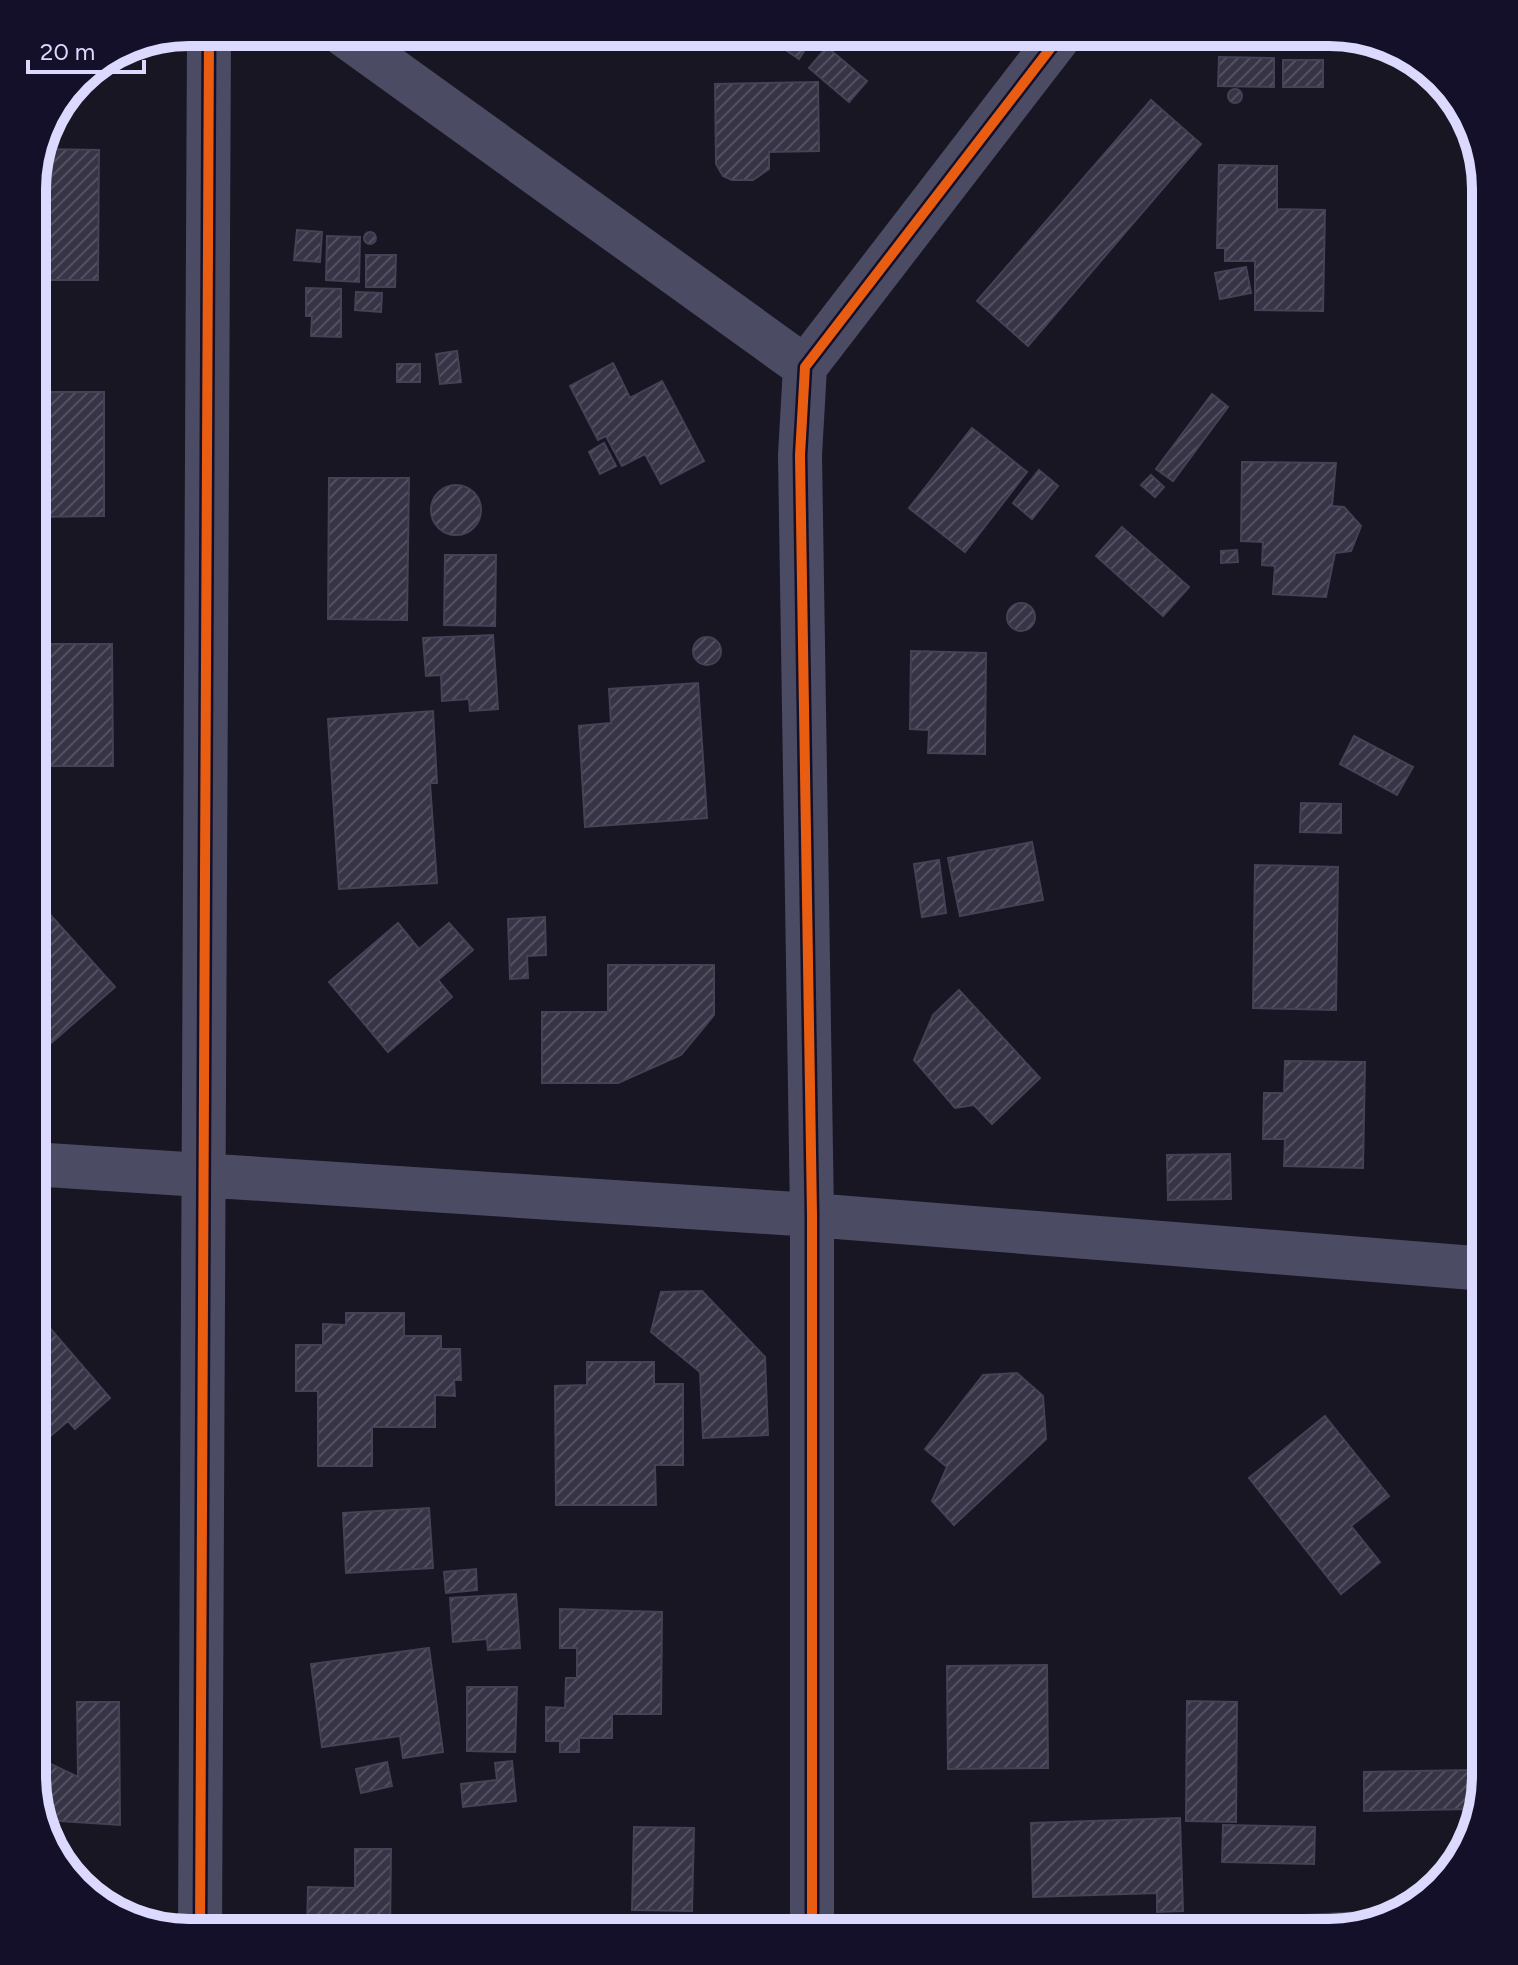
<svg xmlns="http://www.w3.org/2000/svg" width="1518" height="1965" font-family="Figtree,sans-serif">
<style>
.building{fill:url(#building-hatch);stroke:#454156;stroke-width:2}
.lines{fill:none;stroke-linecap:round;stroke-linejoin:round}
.minor{stroke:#4c4b64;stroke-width:44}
.cycleway-casing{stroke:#141029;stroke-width:15}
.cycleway{stroke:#e95d12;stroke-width:10}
.rim{fill:none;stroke:#dcd9ff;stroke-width:10}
</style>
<defs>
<pattern id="building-hatch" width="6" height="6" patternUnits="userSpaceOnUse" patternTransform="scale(2)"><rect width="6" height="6" fill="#363445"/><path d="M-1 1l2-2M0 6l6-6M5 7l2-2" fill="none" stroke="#525161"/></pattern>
</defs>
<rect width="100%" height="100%" fill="#181623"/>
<path class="building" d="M781 32H805L813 37 799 59 774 42Z
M894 32H945L922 42Z
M827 47 867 81 849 102 809 68Z
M1219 57 1274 58V87L1218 86Z
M1283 60H1323V87H1283Z
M818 82 819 151 769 152V169L753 180H732L723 176 716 164 715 84Z
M1228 96a7 7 0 1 1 14 0a7 7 0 1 1-14 0Z
M1151 100 1201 144 1028 346 977 301Z
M40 149 99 150 98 280H32V178Z
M1219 165 1277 166V209L1325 210 1323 311 1255 310V261H1225V248H1217Z
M297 230 322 232 320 262 294 260Z
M364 238a6 6 0 1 1 12 0a6 6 0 1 1-12 0Z
M327 236 360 237 359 282 326 280Z
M366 255H396L395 287H366Z
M1246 267 1251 293 1220 299 1215 273Z
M306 288 341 289V337L311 336 312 316H306Z
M356 292 382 293 381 312 355 310Z
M457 351 461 382 440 384 436 354Z
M613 363 630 398 662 381 704 461 661 484 645 454 622 466 606 436 598 440 570 386Z
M397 364H420V382H397Z
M32 392H104V516L32 517Z
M1212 394 1228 407 1173 481 1156 469Z
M972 428 1027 472 965 552 909 508Z
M604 443 616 466 600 474 589 452Z
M1242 462 1336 463 1332 506 1344 507 1361 526 1351 551 1335 553 1326 597 1273 594 1275 566 1262 565 1263 542 1241 541Z
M1039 470 1058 486 1032 519 1013 503Z
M1151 475 1164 487 1155 497 1141 485Z
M329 478H409L407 620 328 619Z
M431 510a25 25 0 1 1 50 0a25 25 0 1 1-50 0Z
M1122 527 1189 587 1163 616 1096 556Z
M1237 550 1238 562 1221 563V551Z
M445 555H496L495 626 444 625Z
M1007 617a14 14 0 1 1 28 0a14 14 0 1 1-28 0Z
M493 635 498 709 470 711 469 699 442 701 441 675 426 676 423 638Z
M693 651a14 14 0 1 1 28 0a14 14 0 1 1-28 0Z
M32 644H112L113 766H32Z
M911 651 986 653 985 754 928 753 929 730 910 729Z
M698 683 707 818 585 827 579 726 611 723 609 689Z
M433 711 437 783H430L437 883 339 889 328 719Z
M1354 736 1413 767 1397 795 1340 764Z
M1301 803 1341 804V833L1300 832Z
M1032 842 1043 900 960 916 948 858Z
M939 860 946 913 922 917 914 864Z
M1255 865 1338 867 1336 1010 1253 1008Z
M46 910 115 987 42 1051 32 1040V923Z
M545 917 546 955 527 956 528 978 510 979 508 919Z
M398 923 419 949 449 923 473 950 438 980 452 997 388 1052 329 982Z
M608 965H714V1015L681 1055 618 1083H542V1012H608Z
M959 990 1040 1078 992 1124 974 1105 955 1108 914 1060 933 1015Z
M1285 1061 1365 1062 1363 1168 1284 1166 1285 1139H1263L1264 1093H1284Z
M1230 1154 1231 1199 1168 1200 1167 1155Z
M702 1291 765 1357 768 1435 703 1438 700 1372 651 1332 661 1292Z
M36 1312 110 1398 75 1429 68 1421 41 1444 32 1434V1316Z
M346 1313H404V1336H441V1349H460L461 1380H454L455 1396 435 1395V1427H372V1466H318V1391H296V1345H323V1324L346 1325Z
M587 1362H654V1384H683V1465H655L656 1505H556L555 1386 587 1385Z
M1017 1373 1043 1396 1046 1439 954 1525 932 1501 947 1467 925 1449 983 1375Z
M1325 1416 1389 1496 1351 1526 1380 1562 1341 1594 1249 1478Z
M429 1508 433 1568 346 1573 343 1513Z
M476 1569 477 1590 446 1593 444 1572Z
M516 1594 520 1648 488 1650 487 1639 453 1642 450 1598Z
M560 1609 662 1612 661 1714H612V1738H579V1752H560V1741H546V1707L565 1708 566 1678H577V1648H560Z
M429 1648 443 1752 403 1758 400 1736 322 1747 311 1664Z
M1047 1665 1048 1768 948 1769 947 1666Z
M32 1674 40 1686 32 1692Z
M467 1687H517L515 1752 467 1751Z
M1187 1701 1237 1702 1236 1822 1186 1821Z
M77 1702H119L120 1825 60 1821 43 1813 32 1776V1755L78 1777Z
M512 1761 516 1801 463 1807 461 1784 497 1780 495 1763Z
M387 1762 392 1786 361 1793 356 1769Z
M1472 1770V1809L1364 1811V1772Z
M1180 1818 1183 1911 1157 1912V1893L1033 1897 1031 1823Z
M1223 1825 1315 1827 1314 1864 1222 1862Z
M634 1827 694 1828 692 1911 632 1910Z
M355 1849H391L390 1933H307L308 1887 355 1888Z
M1404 1910 1330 1933H1285V1916Z
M916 1920 1009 1921V1933H916Z
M699 1927V1933H638V1928Z"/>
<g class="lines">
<path class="minor" d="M340 32 805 367
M32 1164 812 1215 1486 1269
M200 1933 209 32
M812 1933V1215L800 455 805 367 1063 32"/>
<g class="cycleway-casing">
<path id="cycleway" d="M200 1933 209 32
M812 1933V1215L800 455 805 367 1063 32"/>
</g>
<use href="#cycleway" class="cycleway"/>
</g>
<path d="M0 0H1518V1965H0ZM189 46H1329A143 143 0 0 1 1472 189V1776A143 143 0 0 1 1329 1919H189A143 143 0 0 1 46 1776V189A143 143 0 0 1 189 46Z" fill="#141029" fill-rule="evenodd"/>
<path class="rim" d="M189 46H1329A143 143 0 0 1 1472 189V1776A143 143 0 0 1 1329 1919H189A143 143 0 0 1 46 1776V189A143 143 0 0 1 189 46Z"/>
<path d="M28 60v12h116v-12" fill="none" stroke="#dcd9ff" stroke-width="4"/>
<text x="40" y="60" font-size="24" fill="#dcd9ff" stroke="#141029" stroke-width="6" paint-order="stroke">20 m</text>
</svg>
